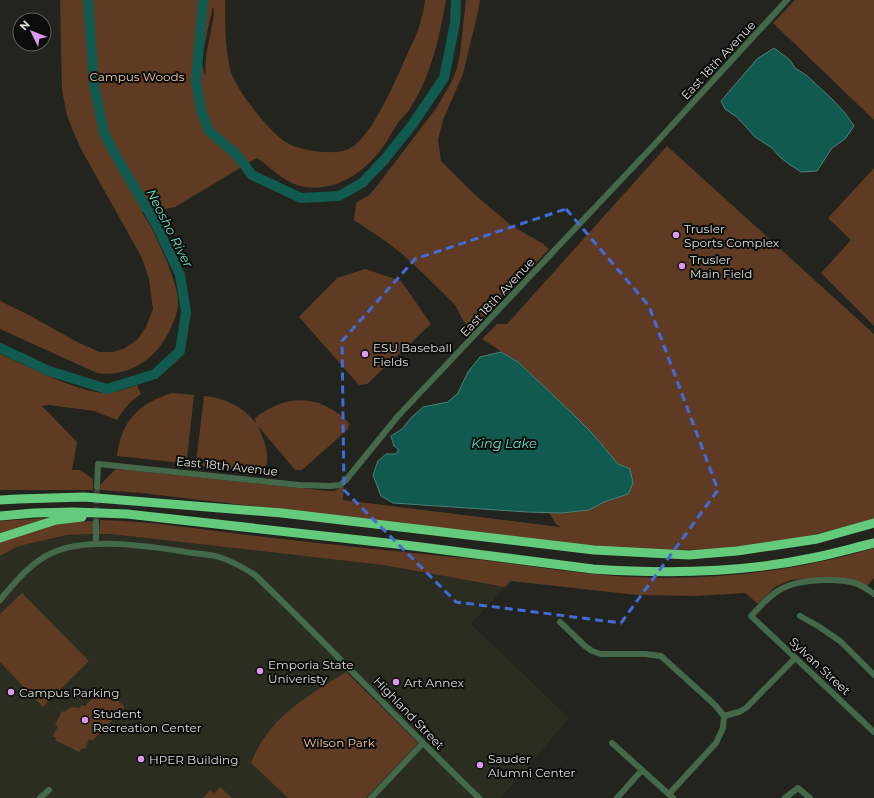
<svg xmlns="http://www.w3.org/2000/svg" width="874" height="798" font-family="Montserrat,sans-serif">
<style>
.built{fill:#2b2d21}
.green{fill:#5f3b24;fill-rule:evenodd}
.water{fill:#105a4f;stroke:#4d8178}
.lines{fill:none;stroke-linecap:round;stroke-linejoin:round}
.river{stroke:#105a4f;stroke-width:10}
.minor-tunnel{stroke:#3e4039;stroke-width:6;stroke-dasharray:6 3;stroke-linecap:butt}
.minor{stroke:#43694a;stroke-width:6}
.highway{stroke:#65cb7c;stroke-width:9}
.marked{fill:none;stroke:#436bd8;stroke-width:3;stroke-dasharray:8 5;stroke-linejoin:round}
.poi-dot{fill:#dd98f3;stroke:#0c0d0a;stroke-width:1.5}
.labels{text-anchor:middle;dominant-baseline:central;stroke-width:4;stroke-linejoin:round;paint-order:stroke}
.street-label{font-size:12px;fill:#dcddd9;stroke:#0c0d0a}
.park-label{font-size:12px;fill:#f5c4a5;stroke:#0c0d0a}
.poi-label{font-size:12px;fill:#dcddd9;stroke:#0c0d0a;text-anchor:start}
.water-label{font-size:13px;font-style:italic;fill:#62e2cd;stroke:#0c0d0a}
</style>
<rect width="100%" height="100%" fill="#22241d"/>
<path class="built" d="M111 534 383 565 505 587 471 624 569 718 501 798H0V556L19 546 67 535Z"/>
<path class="green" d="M60 0H225C225 22 225 51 231 72 237 91 270 133 287 143 301 151 331 155 346 150 370 143 396 79 406 57 410 47 416 37 419 27 422 18 424 9 425 0H446C440 35 431 76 411 107 407 114 400 119 396 126 392 132 389 138 385 144 366 172 335 194 300 186 284 182 270 167 257 158L175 207 156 211 142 212C145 218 150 224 153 231 161 248 180 287 178 306 177 315 173 323 169 332 163 343 156 353 146 360 131 371 115 376 97 373L0 329V301L27 314 79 343 100 352H113L125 348 137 340 146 327 153 309 149 279 142 258 81 149 73 131 67 115 62 90ZM213 6 214 14 206 56 205 76 201 61Z
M466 0H480L478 12 463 74 443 120 438 140 441 161 474 194 512 226 542 243 549 249 473 329C459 322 462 311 451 301 435 285 419 269 402 254 387 241 370 231 354 220L356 203 369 195 377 186 437 107 452 81 457 68 460 54Z
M795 0H874V120L773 23Z
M667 146 874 334V519C822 534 768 546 714 549 680 551 645 549 610 548L141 493 99 490V486L116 469 329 491H334L344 486 343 500 560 527 555 523 549 512 589 510 604 502 630 469 618 464 591 432 575 416 518 362 482 339 497 324H507Z
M874 168V326L821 273 851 240 828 218Z
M365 269 401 281 431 324 367 384 359 385 299 317 337 278Z
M0 354C28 366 75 391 104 393 115 393 126 389 137 385L141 394C130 401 123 410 117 420L94 411 49 405 42 406 77 442 72 470H80L93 479V490H0Z
M172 393 194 395 187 458 182 463 117 456C121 421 139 403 172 393Z
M204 396C226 398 242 406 256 423L255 418C287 393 321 394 350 424L347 430 302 470H295L258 426C265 444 270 451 265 472L200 466 196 462Z
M47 518 0 535V521Z
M100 520C149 521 199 529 248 535 326 544 404 552 482 560 526 565 570 572 614 576 701 582 791 573 874 548V578L867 586 832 577 791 580 775 587 758 604 745 593 696 596 637 595 511 581 505 587 383 565 111 534H99Z
M94 521 93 534 67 535 19 546 0 556V542L51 525 71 522Z
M22 593 89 661 43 707 0 662V614Z
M346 672 418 743 366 798H288L251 763C269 717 306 697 346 672Z
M103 687 125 707 92 741 89 739 85 749 82 748 79 752 55 740 56 738 53 736 58 726 55 725 62 711 64 712 71 707 80 708 81 705 85 706Z
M220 787 232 798H203L210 790 214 794Z"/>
<path class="water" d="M774 48 790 60 795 68 806 75 832 99 845 113 854 126 845 139 832 148 817 171 801 172 789 164 781 158 772 148 755 137 737 117 725 109 721 101 757 59Z
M501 352 518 362 575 416 591 432 618 464 630 469 633 483 628 494 604 502 589 510 561 513 527 512 393 503 381 496 373 475 378 461 386 454H395L398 452V449L394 446 391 436 402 429 411 418 423 407 448 402 458 393 468 372 480 357Z"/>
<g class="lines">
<path class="river" d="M203 0 196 81 201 111 209 131 236 154 252 175 301 198 339 196 362 183 385 159 412 125 444 78 455 23 456 0
M0 348 49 371 107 389 155 374 180 351 186 312 180 275 157 226 117 158 104 133 94 85 88 0"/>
<path class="minor-tunnel" d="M96 522 97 487"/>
<path class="minor" d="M97 487 98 464 299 485 330 486 340 485 346 480 398 416 653 146 787 0
M96 522V544
M874 594C868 590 862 585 855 583 836 578 801 579 783 588 770 594 761 606 751 616L874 732
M0 600C15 582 32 561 54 552 91 537 148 546 186 552 197 554 209 554 219 557 232 561 244 568 255 575 331 648 403 725 479 798
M800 616 818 626 840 641 874 675
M560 622 585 646 592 651 601 654H645L661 656 715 705 724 716
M612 743 673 798
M669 794 716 743 723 728 724 716 739 712 746 708 795 658
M40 798 49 790
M371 798 423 743
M617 798 642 770
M785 798 798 788 810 798"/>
<path class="highway" d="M0 500 18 499 84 497 282 513 594 550 689 555 737 551 771 546 817 539 874 523
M0 516 34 513 73 512 127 514 405 545 593 569C665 574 741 573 812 558 833 554 853 548 874 543
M0 538 56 520 82 517"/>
</g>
<path class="marked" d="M566 209 649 306 718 490 621 623 456 602 344 490 342 341 415 259Z"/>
<g class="poi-dot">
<circle cx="676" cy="235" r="4"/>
<circle cx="682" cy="266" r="4"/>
<circle cx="365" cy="354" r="4"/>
<circle cx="260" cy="671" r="4"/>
<circle cx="396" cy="682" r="4"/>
<circle cx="11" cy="692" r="4"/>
<circle cx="85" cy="720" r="4"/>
<circle cx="141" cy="759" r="4"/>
<circle cx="480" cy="765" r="4"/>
</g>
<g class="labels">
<g class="street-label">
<text transform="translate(718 60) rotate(-47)">East 18th Avenue</text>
<text transform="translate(497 297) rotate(-47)">East 18th Avenue</text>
<text transform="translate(227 466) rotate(6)">East 18th Avenue</text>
<text transform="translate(820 666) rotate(43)">Sylvan Street</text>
<text transform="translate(409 713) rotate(46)">Highland Street</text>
</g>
<g class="park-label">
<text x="137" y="76">Campus Woods</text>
<text x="339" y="742">Wilson Park</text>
</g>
<g class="poi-label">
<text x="684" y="228">Trusler<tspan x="684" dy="14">Sports Complex</tspan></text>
<text x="690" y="259">Trusler<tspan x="690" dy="14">Main Field</tspan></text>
<text x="373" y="347">ESU Baseball<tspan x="373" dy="14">Fields</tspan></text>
<text x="268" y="664">Emporia State<tspan x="268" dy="14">Univeristy</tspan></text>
<text x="404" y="682">Art Annex</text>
<text x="19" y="692">Campus Parking</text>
<text x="93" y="713">Student<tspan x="93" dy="14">Recreation Center</tspan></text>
<text x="488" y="758">Sauder<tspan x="488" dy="14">Alumni Center</tspan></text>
<text x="149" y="759">HPER Building</text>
</g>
<g class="water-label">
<text transform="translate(170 228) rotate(63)">Neosho River</text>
<text x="504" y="443">King Lake</text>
</g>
</g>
<g transform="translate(32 32) rotate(313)"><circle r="19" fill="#0c0d0a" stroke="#5f605d"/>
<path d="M0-3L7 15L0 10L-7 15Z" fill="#dd98f3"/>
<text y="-6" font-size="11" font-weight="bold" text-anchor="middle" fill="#dcddd9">N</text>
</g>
</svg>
